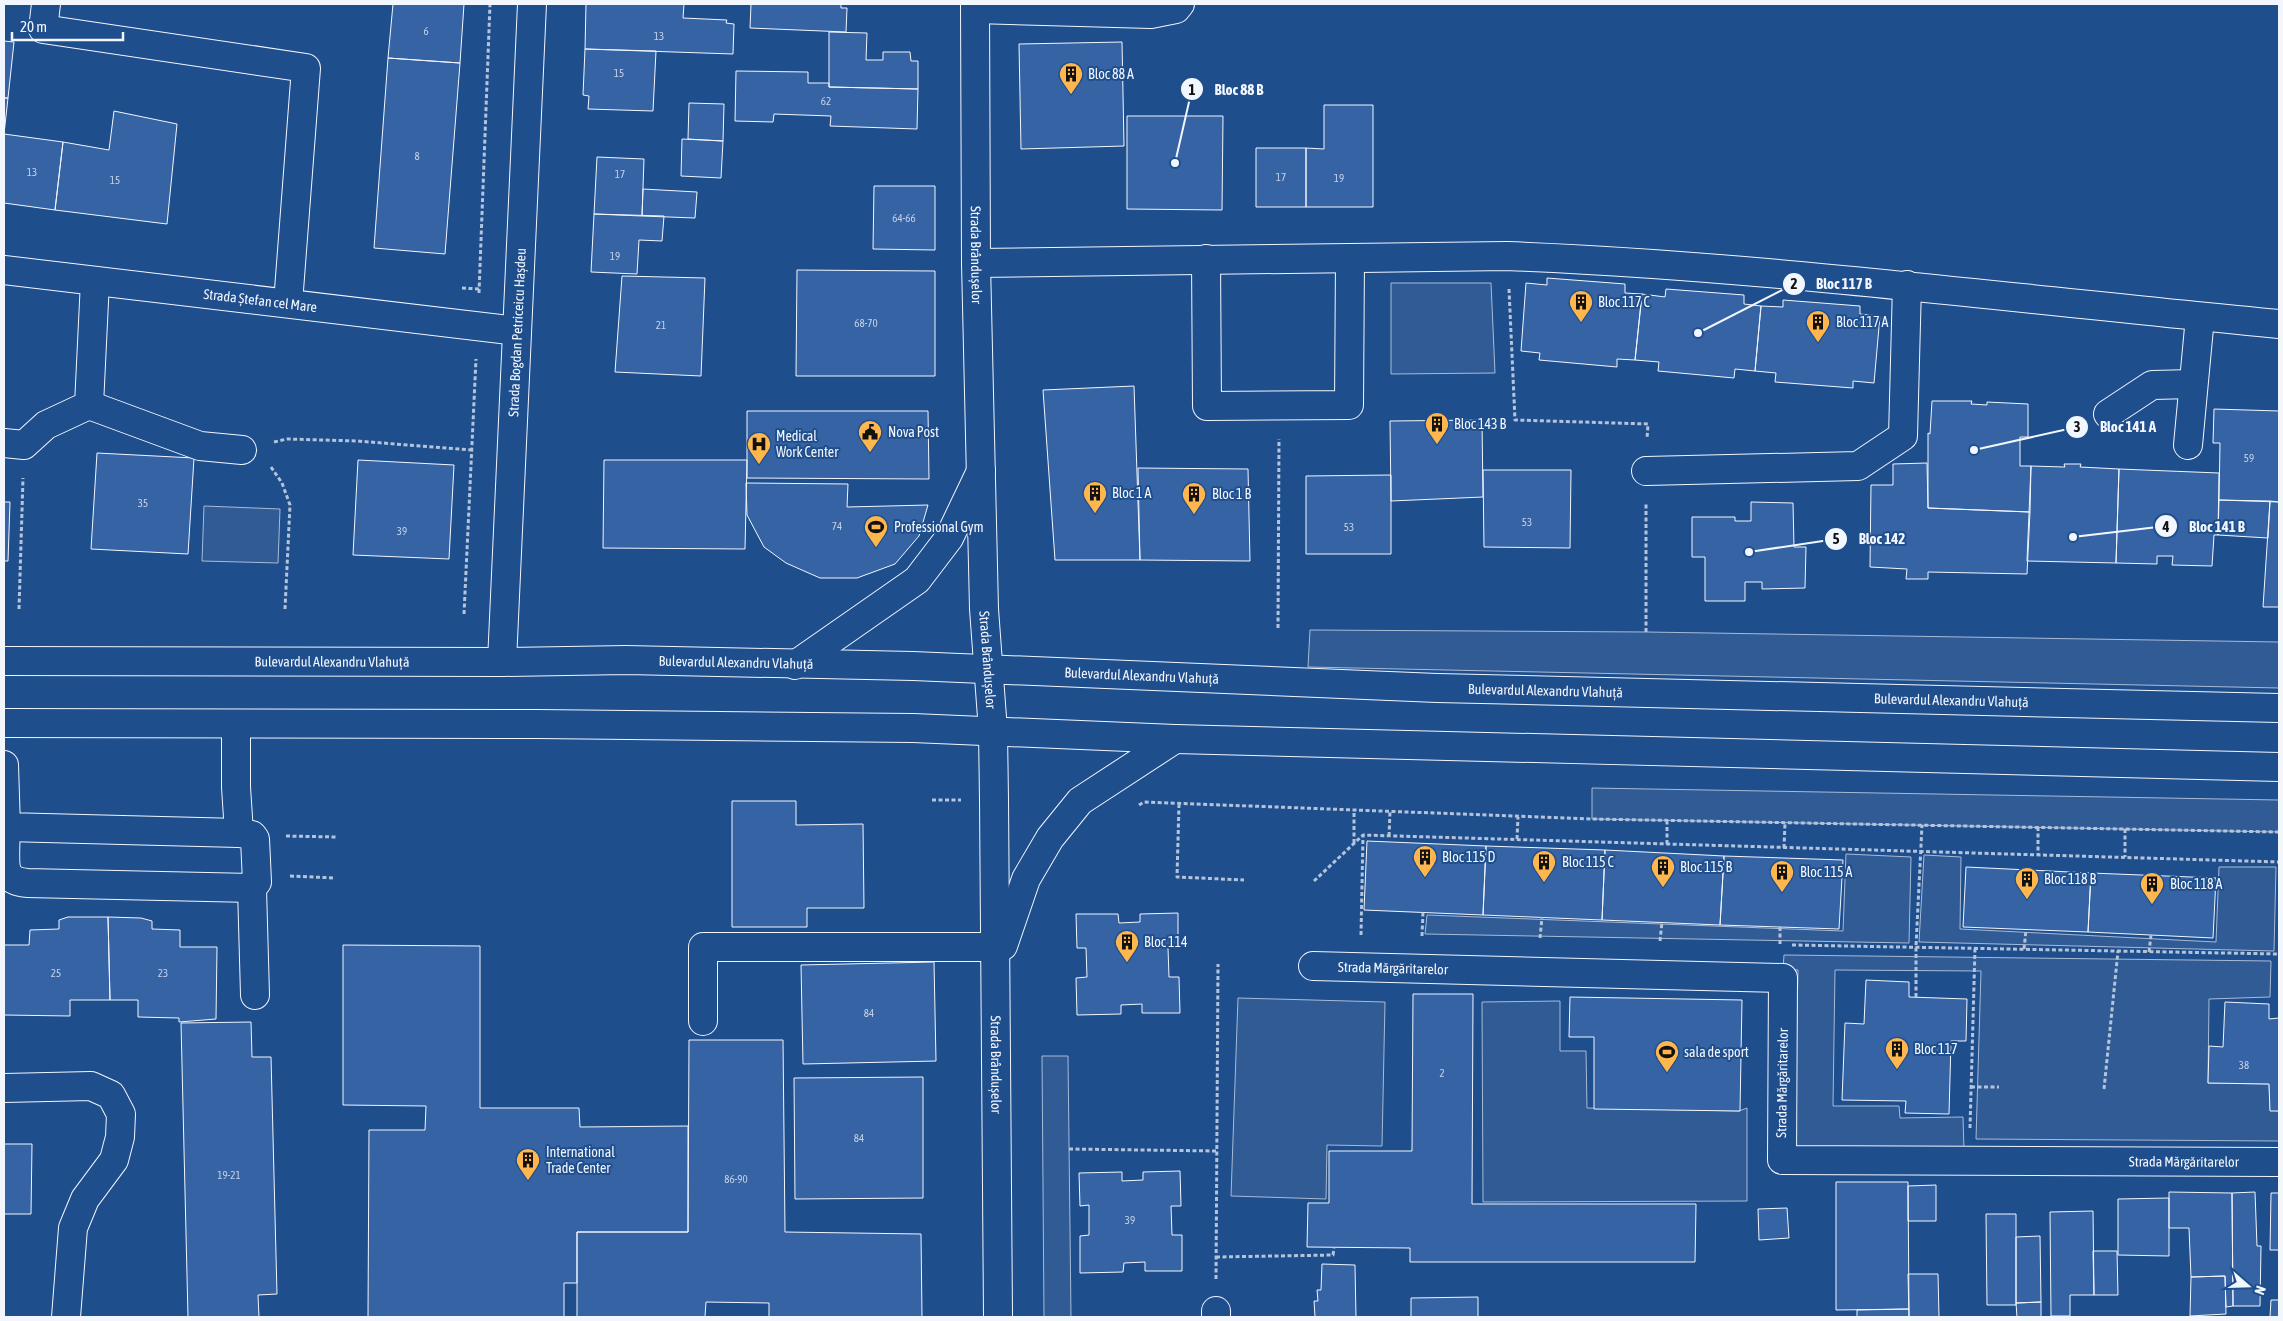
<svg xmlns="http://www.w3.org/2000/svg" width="2283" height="1321" font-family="'Asap Condensed',sans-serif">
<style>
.built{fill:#305b95;stroke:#a8bbd7}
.building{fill:#3563a3;stroke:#f2f6ff}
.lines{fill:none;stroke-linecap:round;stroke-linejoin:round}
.minor-casing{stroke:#f2f6ff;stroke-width:30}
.major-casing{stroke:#f2f6ff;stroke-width:30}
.path{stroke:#b3c4dc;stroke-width:3;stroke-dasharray:4 2.5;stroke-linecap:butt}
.minor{stroke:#1f4e8c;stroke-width:28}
.major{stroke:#1f4e8c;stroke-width:28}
.labels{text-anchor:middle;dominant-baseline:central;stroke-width:4;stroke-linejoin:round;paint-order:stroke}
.number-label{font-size:11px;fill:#c3d1e8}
.poi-label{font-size:14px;fill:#f2f6ff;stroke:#1f4e8c;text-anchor:start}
.street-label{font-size:14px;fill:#f2f6ff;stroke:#1f4e8c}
.leader{fill:none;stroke:#f2f6ff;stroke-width:2}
.callout-dot{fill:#f2f6ff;stroke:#1f4e8c;stroke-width:2}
.mark-label{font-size:15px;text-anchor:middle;font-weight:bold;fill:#111}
.callout-label{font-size:15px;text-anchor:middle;font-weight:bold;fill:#f2f6ff;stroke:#1f4e8c;stroke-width:4;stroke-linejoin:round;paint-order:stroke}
</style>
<rect width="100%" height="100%" fill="#1f4e8c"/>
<path class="built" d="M1391 283H1491L1495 373 1391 374Z
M204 506 280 509 278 563 202 561Z
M1310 630 1646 632 2279 642V688L1308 667Z
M1592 788 2279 800V832L1592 819Z
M1846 854 1911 857 1909 943 1425 934 1427 915 1843 931Z
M1924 855 1961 857 1960 929 2216 942 2219 867H2276L2274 951 1919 942Z
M1784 955 2271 961 2270 997 2209 999 2208 1083 2269 1084 2270 1110 2279 1111V1141L1976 1139 1981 971 1835 970 1833 1106H1899L1900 1118 1963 1117 1964 1150 1794 1152 1798 970 1783 969Z
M1238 998 1385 1002 1382 1146 1327 1145 1326 1199 1231 1196Z
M1560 1001V1051H1586L1587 1108 1739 1111 1747 1108V1201L1483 1202 1482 1002Z
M1042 1056H1068L1071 1317H1044Z"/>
<path class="building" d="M393 4H464L460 63 388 58Z
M586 4H684L683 18 727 20 726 23 734 24 733 54 585 49Z
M751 4H841V8H847L846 32 750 28Z
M829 32 867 33 866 60H883V52H910L911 61H918V89L829 87Z
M4 41 14 42 8 98H4Z
M1122 42 1124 146 1021 149 1019 44Z
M585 49 656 51 653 111 588 109 589 96 583 95Z
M388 58 460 63 445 254 374 248Z
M736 71 808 72V83H829V87L918 89 917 129 830 126 831 116 774 114 773 122 735 121Z
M4 98H8L4 134 63 142 55 210 4 203Z
M689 103 724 104 723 141 688 139Z
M1324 105H1373V207H1306V148L1324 149Z
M114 111 177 124 167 224 55 210 63 142 109 150Z
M1127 116H1223L1222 210 1127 209Z
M682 139 723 141 721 178 681 176Z
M1256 148H1306V207H1256Z
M597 157 644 159 642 216 594 214Z
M874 186H935V250L873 249Z
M643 189 697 192 695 218 642 216Z
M594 214 664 216 662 241 639 240 637 274 591 272Z
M797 270 935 271V376H796Z
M622 276 705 278 701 376 615 372Z
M1547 278 1625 284V293L1642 294 1635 360 1617 359V367L1539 360 1540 353 1521 351 1526 283 1547 285Z
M1666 289 1744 295V304L1761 306 1755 371 1735 369 1734 378 1658 371 1659 362 1635 360 1642 294 1665 297Z
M1783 300 1860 306V314L1880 316 1874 383 1853 381V388L1775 382 1776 373 1755 371 1761 306 1783 307Z
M1134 386 1140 560H1055L1043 390Z
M1932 401H1972L1971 404 1987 405V402L2028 404V437H2020V466H2031L2030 512 1928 508V433L1930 434Z
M2214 409 2279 411V502L2219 500 2220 443H2213Z
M747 411H928L929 479 747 478Z
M1482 420 1483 497 1391 501 1390 421Z
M97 453 194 458 188 554 91 549Z
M358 460 454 465 449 559 353 555Z
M604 460H747L745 549 603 548Z
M1927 463 1928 508 2030 512 2027 574 1928 572V579H1906L1907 569 1870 567 1871 485H1893V464Z
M2064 464H2081L2080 467 2119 469 2116 563 2027 561 2031 466 2065 467Z
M1138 468 1248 469 1250 561 1140 560Z
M2119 469 2219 473 2218 535H2214L2212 566 2172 565 2173 556H2157V564L2116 563Z
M1483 470H1571L1570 548 1484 547Z
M1391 475V554H1306V476Z
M746 483 848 484 847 507 928 505 919 536 895 564 857 578H820L786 563 764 547 747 515Z
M2219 500 2270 501 2268 538 2218 535Z
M2270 501 2279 502V607H2263Z
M4 502H10L8 561H4Z
M1751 502 1793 503 1794 547H1806L1805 588 1762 589V582H1745V601H1705V557H1692V517H1735V521H1751Z
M732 801H796V825L863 824 864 908H807V927H732Z
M1367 841 1486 846 1483 915 1364 910Z
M1486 846 1605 850 1602 920 1483 915Z
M1605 850 1724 856 1720 925 1602 920Z
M1724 856 1843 860 1839 929 1720 925Z
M1966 867 2091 873 2088 932 1963 927Z
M2091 873 2216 878 2213 938 2088 932Z
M1178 913V948H1168L1169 977H1179L1180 1013H1142V1004L1121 1005V1014L1077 1015 1076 978 1087 977 1086 948H1077L1076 914H1118L1119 923 1140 922V914Z
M68 917H108L110 1000H70V1016L4 1015V945H29L30 930 59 929V920Z
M108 917 141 918 152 921V929L180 930V947H217L216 1019 179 1022V1018L138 1017V1000H110Z
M343 945 480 946V1108H579L580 1127 688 1126V1232H577V1283H564V1317H368L369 1130H425L426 1106 343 1105Z
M934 962 936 1061 803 1064 801 965Z
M1866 980 1909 982V997L1967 999 1966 1041H1951L1949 1114 1905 1113 1906 1101 1842 1100 1845 1023 1864 1024Z
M1413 994H1473L1472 1204H1696L1695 1262H1410V1248L1307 1247 1308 1203H1329V1151H1412Z
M1570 997 1742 1000 1740 1111 1594 1109V1037H1569Z
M2225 1002 2269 1004V1019L2279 1018V1111H2270L2269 1084 2208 1083 2209 1046 2223 1047Z
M251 1022 252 1057H271L277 1294 258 1295 259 1317H188L181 1023Z
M689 1040H783L785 1232 921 1234 922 1317H769V1303L706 1302 705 1317H577V1232H688Z
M923 1077V1198L795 1199 794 1078Z
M4 1144H32L31 1214H4Z
M1180 1171 1181 1206H1171L1172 1235H1182V1271H1145V1262L1124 1263 1123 1272 1080 1273V1236L1089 1235V1205L1080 1206 1079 1173 1122 1172V1181L1143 1180V1172Z
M1836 1182H1908L1909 1309 1836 1310Z
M1936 1185V1221H1908V1186Z
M2169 1192 2232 1193 2233 1306 2226 1307 2225 1276 2191 1277 2189 1228H2169Z
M2255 1192 2257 1246H2261L2260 1306H2233L2232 1193Z
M2271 1193H2279V1250H2270Z
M2169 1198V1256L2118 1255V1199Z
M1787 1208 1789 1238 1759 1240 1758 1209Z
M2093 1211 2094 1295H2070V1316H2051L2050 1212Z
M1986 1214H2016V1305H1987Z
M2040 1236 2041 1302 2016 1303V1237Z
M2093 1251H2117L2118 1295H2094Z
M1322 1264 1355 1265 1356 1317H1315L1314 1301H1318L1317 1290H1321Z
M1908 1274H1938L1939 1317H1909Z
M2225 1276 2226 1314 2190 1316 2191 1277Z
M1478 1297V1317H1411V1298Z
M2271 1300H2279V1317H2270Z
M2041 1302V1317H2017L2016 1303Z
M1909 1309V1317H1857V1310Z"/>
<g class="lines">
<g class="minor-casing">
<g id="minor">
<path d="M46 4 43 29 306 68 288 303"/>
<path id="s1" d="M975 4 976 263 984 609 993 731 994 800 998 1317"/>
<path d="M975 9 1151 14 1176 9 1180 4"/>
<path d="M1206 259 1207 406 1349 405 1350 258"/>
<path d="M976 263 1507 256C1765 266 2022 300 2279 324"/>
<path id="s2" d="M4 270 517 331"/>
<path d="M89 405 200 446 242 450"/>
<path d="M2108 414 2152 385 2193 384"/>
<path d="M4 443 24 445 46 425 89 405 95 281"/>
<path d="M2188 445 2200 317"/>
<path d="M1646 471 1858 466 1903 436 1907 285"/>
<path id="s3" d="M502 662 532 4"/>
<path d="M4 765 6 827 239 833 236 787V724"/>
<path d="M6 827C6 838 3 867 9 875 12 881 20 882 27 883L252 888 257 882 255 839 252 835 239 833"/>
<path d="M252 888 255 995"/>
<path d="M1003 946 1026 879 1050 838 1080 801 1175 739"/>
<path id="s4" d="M1313 966 1783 978 1782 1160 2279 1162"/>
<path d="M703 1021V947H995"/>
<path d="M4 1088 91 1086 111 1095 121 1114 120 1137 114 1160 85 1199 73 1228 66 1317"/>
<path d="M1216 1311V1317"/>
</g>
</g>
<g class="major-casing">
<g id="major">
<path id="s5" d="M4 661 502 662 626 660 913 666 1437 688 2279 708"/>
<path d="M795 665 917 580 949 538 981 471"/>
<path d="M4 723 538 724 913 728 1175 739 2279 767"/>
</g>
</g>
<path class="path" d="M462 288 479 289
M1509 289 1515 420 1648 424 1647 439
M479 293 490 4
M274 442 287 439 357 441 472 450
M271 467 282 483 290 505 285 609
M19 609 23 478
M464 614 476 359
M1278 628 1279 439
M1646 632V503
M932 800H961
M1179 804 1177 877 1244 880
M1139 805 1144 802 1592 819 2279 832
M2038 827V855
M2125 829V857
M286 836 336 837
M1389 836 1390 812
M1517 839 1518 817
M1354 843V811
M1667 844V821
M1784 848 1785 823
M290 876 335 878
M1314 881 1363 835 2279 862
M1361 935 1363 835
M1422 936 1423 912
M1540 938 1542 917
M1660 941 1662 922
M1780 944V927
M1792 945 2279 954
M2024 949 2026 930
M2149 952 2151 935
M1916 997V946L1922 825
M1971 1087H1999
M2104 1089 2118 951
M1970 1128 1975 948
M1069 1149 1217 1151
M1216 1257 1333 1255 1334 1248
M1216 1279 1218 964"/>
<use href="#minor" class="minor"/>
<use href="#major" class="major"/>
</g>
<defs>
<g id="building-pin" transform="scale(1.25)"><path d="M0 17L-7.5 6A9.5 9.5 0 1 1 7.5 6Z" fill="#ffb74d" stroke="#1f4e8c"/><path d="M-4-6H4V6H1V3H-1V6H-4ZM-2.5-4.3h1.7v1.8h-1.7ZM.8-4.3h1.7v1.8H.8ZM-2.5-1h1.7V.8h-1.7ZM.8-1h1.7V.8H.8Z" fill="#111"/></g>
<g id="civic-pin" transform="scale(1.25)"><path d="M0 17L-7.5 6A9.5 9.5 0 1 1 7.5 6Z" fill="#ffb74d" stroke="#1f4e8c"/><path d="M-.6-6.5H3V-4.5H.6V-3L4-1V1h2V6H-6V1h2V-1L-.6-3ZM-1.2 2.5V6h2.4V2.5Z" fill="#111"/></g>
<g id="hospital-pin" transform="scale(1.25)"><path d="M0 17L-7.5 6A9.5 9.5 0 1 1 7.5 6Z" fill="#ffb74d" stroke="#1f4e8c"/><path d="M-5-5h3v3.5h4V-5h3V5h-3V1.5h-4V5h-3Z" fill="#111"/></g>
<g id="stadium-pin" transform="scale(1.25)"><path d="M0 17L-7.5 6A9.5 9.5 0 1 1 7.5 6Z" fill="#ffb74d" stroke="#1f4e8c"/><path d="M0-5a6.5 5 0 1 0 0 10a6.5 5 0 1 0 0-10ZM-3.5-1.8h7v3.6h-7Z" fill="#111"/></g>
</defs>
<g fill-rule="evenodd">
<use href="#building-pin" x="1071" y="74"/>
<use href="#building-pin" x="1581" y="302"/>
<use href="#building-pin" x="1818" y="322"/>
<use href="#building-pin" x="1437" y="424"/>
<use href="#civic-pin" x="870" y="432"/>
<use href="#hospital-pin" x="759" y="444"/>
<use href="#building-pin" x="1095" y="493"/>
<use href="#building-pin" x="1194" y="494"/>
<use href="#stadium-pin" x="876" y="527"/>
<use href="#building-pin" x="1425" y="857"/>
<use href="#building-pin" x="1544" y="862"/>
<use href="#building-pin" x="1663" y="867"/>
<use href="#building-pin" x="1782" y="872"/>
<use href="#building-pin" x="2027" y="879"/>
<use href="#building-pin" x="2152" y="884"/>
<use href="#building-pin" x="1127" y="942"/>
<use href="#building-pin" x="1897" y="1049"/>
<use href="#stadium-pin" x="1667" y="1052"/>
<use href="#building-pin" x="528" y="1160"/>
</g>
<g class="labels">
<g class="number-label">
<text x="426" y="31">6</text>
<text x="659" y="36">13</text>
<text x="619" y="73">15</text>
<text x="826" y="101">62</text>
<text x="417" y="156">8</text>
<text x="32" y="172">13</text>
<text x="620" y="174">17</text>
<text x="1281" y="177">17</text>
<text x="1339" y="178">19</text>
<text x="115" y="180">15</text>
<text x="904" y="218">64-66</text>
<text x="615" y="256">19</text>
<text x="866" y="323">68-70</text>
<text x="661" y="325">21</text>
<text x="2249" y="458">59</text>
<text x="143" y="503">35</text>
<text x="1527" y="522">53</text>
<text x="837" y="526">74</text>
<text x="1349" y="527">53</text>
<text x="402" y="531">39</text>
<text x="56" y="973">25</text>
<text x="163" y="973">23</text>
<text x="869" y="1013">84</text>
<text x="2244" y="1065">38</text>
<text x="1442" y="1073">2</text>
<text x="859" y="1138">84</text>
<text x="229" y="1175">19-21</text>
<text x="736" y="1179">86-90</text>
<text x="1130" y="1220">39</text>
</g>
<g class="poi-label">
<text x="1088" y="74">Bloc 88 A</text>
<text x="1598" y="302">Bloc 117 C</text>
<text x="1836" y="322">Bloc 117 A</text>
<text x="1454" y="424">Bloc 143 B</text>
<text x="888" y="432">Nova Post</text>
<text x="776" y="436">Medical<tspan x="776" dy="16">Work Center</tspan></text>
<text x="1112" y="493">Bloc 1 A</text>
<text x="1212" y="494">Bloc 1 B</text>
<text x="894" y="527">Professional Gym</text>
<text x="1442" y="857">Bloc 115 D</text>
<text x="1562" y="862">Bloc 115 C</text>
<text x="1680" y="867">Bloc 115 B</text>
<text x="1800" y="872">Bloc 115 A</text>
<text x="2044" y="879">Bloc 118 B</text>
<text x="2170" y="884">Bloc 118 A</text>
<text x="1144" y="942">Bloc 114</text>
<text x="1914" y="1049">Bloc 117</text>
<text x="1684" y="1052">sala de sport</text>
<text x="546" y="1152">International<tspan x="546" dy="16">Trade Center</tspan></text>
</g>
<g class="street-label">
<text stroke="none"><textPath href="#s1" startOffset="251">Strada Brândușelor</textPath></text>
<text stroke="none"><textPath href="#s2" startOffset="258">Strada Ștefan cel Mare</textPath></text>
<text stroke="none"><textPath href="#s3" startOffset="330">Strada Bogdan Petriceicu Hașdeu</textPath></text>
<text stroke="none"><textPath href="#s1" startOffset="656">Strada Brândușelor</textPath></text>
<text stroke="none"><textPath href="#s5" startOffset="328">Bulevardul Alexandru Vlahuță</textPath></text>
<text stroke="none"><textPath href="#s5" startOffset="732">Bulevardul Alexandru Vlahuță</textPath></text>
<text stroke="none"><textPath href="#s5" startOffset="1138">Bulevardul Alexandru Vlahuță</textPath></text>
<text stroke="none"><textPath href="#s5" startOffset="1542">Bulevardul Alexandru Vlahuță</textPath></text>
<text stroke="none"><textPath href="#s5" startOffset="1948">Bulevardul Alexandru Vlahuță</textPath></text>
<text stroke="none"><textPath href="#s4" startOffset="80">Strada Mărgăritarelor</textPath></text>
<text stroke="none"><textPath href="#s1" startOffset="1061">Strada Brândușelor</textPath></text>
<text transform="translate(1782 1083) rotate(-89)">Strada Mărgăritarelor</text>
<text stroke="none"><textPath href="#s4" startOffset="1054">Strada Mărgăritarelor</textPath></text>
</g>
</g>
<path class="leader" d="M1175 163L1192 89M1698 333L1794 284M1974 450L2077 427M2073 537L2166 526M1749 552L1836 539"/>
<g class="callout-dot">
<circle cx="1175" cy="163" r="5"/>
<circle cx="1698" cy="333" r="5"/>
<circle cx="1974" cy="450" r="5"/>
<circle cx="2073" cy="537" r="5"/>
<circle cx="1749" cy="552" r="5"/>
<circle cx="1192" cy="89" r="12"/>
<circle cx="1794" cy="284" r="12"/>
<circle cx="2077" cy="427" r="12"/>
<circle cx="2166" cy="526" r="12"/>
<circle cx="1836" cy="539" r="12"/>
</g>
<g class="mark-label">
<text x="1192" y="95">1</text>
<text x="1794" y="289">2</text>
<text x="2077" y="432">3</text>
<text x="2166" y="532">4</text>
<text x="1836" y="544">5</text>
</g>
<g class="callout-label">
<text x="1239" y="95">Bloc 88 B</text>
<text x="1844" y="289">Bloc 117 B</text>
<text x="2128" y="432">Bloc 141 A</text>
<text x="2217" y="532">Bloc 141 B</text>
<text x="1882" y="544">Bloc 142</text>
</g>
<rect width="2283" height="1321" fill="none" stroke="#f2f6ff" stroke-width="10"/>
<g transform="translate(2248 1286) rotate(110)" stroke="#1f4e8c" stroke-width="4" paint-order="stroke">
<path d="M0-4L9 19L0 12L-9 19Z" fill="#f2f6ff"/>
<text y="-8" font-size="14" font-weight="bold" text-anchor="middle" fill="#f2f6ff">N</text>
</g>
<path d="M12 32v8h111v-8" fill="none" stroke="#f2f6ff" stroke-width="2.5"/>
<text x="20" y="32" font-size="15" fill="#f2f6ff" stroke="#1f4e8c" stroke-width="4" paint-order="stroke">20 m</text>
</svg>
